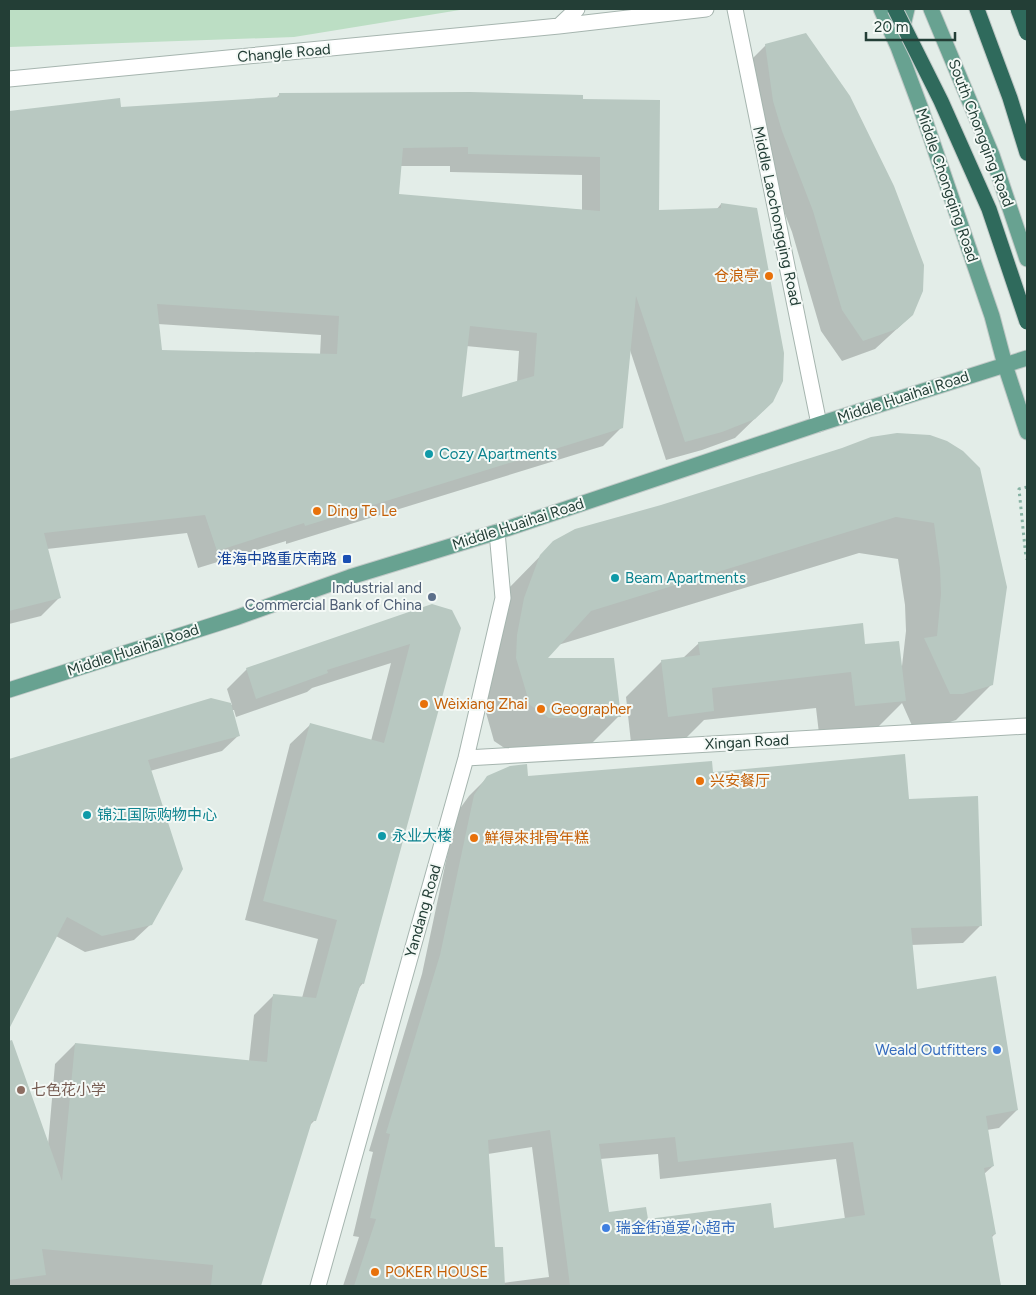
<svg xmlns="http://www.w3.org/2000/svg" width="1036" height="1295" font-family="Figtree,'Noto Sans SC',sans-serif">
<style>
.green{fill:#bcdec4}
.shadow{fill:#0003;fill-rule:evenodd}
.building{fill:#b8c8c1;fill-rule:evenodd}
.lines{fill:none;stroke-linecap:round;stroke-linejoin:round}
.minor-casing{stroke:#a6b5af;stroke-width:17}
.major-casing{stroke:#c1c9c7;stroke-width:17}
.highway-casing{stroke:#c1c9c7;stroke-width:17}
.path{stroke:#84b0a1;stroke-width:3;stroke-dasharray:2.5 4;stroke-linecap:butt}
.minor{stroke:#fff;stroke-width:15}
.major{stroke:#68a291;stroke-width:15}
.highway{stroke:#2f6a5c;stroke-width:15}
.highway-bridge-casing{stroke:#c1c9c7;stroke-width:17;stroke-linecap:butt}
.highway-bridge{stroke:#2f6a5c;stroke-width:15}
.food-dot{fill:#e8710a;stroke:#f4f9f6;stroke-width:2}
.culture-dot{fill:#0f9aa8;stroke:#f4f9f6;stroke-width:2}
.transit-dot{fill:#1a4fb4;stroke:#f4f9f6;stroke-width:2}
.service-dot{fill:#5c6f8a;stroke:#f4f9f6;stroke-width:2}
.shop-dot{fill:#3f7fe0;stroke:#f4f9f6;stroke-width:2}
.education-dot{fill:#8d6e63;stroke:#f4f9f6;stroke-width:2}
.labels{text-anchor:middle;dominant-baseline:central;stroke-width:4;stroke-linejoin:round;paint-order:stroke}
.street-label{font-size:15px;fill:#233e36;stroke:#f4f9f6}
.food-label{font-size:15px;fill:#c56008;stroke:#f4f9f6;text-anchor:start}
.culture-label{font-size:15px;fill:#0d838f;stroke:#f4f9f6;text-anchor:start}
.transit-label{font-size:15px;fill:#164399;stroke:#f4f9f6;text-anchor:end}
.service-label{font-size:15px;fill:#4e5e75;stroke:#f4f9f6;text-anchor:end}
.shop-label{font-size:15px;fill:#366cbe;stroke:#f4f9f6;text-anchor:end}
.education-label{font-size:15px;fill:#785e54;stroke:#f4f9f6;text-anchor:start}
</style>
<rect width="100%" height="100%" fill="#e3ede8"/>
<path class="green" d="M9 9H466L294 37 9 47Z"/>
<path class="shadow" d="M766 45 912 315 875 349 842 361 821 331 792 232 761 152 745 66Z
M280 94 582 100 658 211 716 210 721 204 772 402 735 438 702 450 666 460 630 350 622 427 603 446 286 544V541L198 568 187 533 47 549 59 598 41 616 9 624V112L119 99 120 108 275 99ZM400 166H450V172L582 175V210L398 195ZM158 324 321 335 320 355 161 351ZM466 346 519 351 517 383 461 399Z
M930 437 992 684 956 720 926 730H914L902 703 869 736 820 742 816 708 704 720 677 747 632 752 626 697 662 661 683 658 699 643 864 646 902 666 906 631 905 605 898 559 859 553 558 645 545 659 619 716 583 752 512 753 494 741 481 695 504 593 554 542Z
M432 605 363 983 359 988 314 1121 309 1126 259 1286H9V1068L19 1064 48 1145 55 1064 75 1044 249 1061 254 1015 273 996 302 998 318 939 245 920 290 744 310 725 371 741 391 663 312 688 307 692 236 717 234 710H232L239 735 222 751 150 771 151 924 134 940 85 952 56 936 23 998 9 1013V761L211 699 232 705 227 689 247 669Z
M712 773 908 800 981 925 963 943 911 945 916 990 1017 1110 999 1128 987 1130 993 1166 984 1174 995 1234 991 1238 1000 1286H343L359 1237 353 1236 373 1152 369 1151 422 974 456 814 469 796 488 777ZM532 1147 549 1277 503 1283 494 1248 488 1154ZM658 1154 660 1179 836 1159 845 1219 773 1229 647 1221 608 1214 600 1159Z"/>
<path class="building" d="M806 33 850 96 894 186 924 265 923 291 913 315 897 329 863 341 842 310 813 211 782 131 773 101 765 44Z
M470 92 583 95V99L660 100 659 210 721 208V203L757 208 784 353 783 381 773 402 755 419 722 432 685 442 636 296 623 428 305 526 304 523 217 551 205 515 44 533 61 598 9 611V111L120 98 121 107 279 97V93ZM468 147V154L600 157V211L399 194 403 148ZM157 304 339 316 337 354 162 350ZM470 326 537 333 534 376 462 397Z
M897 433 930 435 947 441 963 451 980 468 1007 587 993 685 963 694H950L924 638 937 636 941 594 940 568 934 523 896 517 591 611 548 658H614L621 717 549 718 530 705 516 658 517 635 524 598 540 555 553 541 575 529 661 505 842 448 871 437Z
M432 604 452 610 461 628 364 984 361 983 316 1121H312L261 1286H211L213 1265 42 1249 46 1275 9 1280V1041L12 1040 62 1181 75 1043 267 1062 273 994 316 998 337 920 263 901 310 723 384 743 410 644 327 670 328 673 256 699 246 668Z
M863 623 865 644 899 641 906 701 855 706 851 672 712 688 714 711 668 717 661 660 700 655 698 642Z
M211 698 231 703 240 736 148 760 183 869 152 925 102 936 67 917 9 1029V759Z
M905 754 909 799 978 796 982 926 911 928 917 989 996 976 1018 1110 986 1116 994 1166 984 1168 996 1234 992 1235 1001 1286H570L550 1130 488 1140 495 1247H503L505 1286H354L376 1219 370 1218 390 1134 386 1133 440 955 474 795 487 776 510 766 527 764 528 776 712 761 713 772ZM675 1137 678 1162 853 1142 865 1215 774 1228 771 1203 648 1219 646 1207 609 1212 599 1144Z"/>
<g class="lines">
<g class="minor-casing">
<path id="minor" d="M735 9 819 424
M559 26 577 9
M9 79 559 26 706 9
M466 758 1027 726
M318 1286 466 758 503 598 497 532"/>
</g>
<g class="major-casing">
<path id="major" d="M881 9 898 47 920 106 992 316 1005 365 1027 432
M931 9 992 155 1027 259
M901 34 907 9
M9 690 238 617 350 577 497 532 819 424 1027 358"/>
</g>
<g class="highway-casing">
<path id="highway" d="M977 9 1010 98 1027 153"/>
</g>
<path class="path" d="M1027 487 1019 489 1026 558 1027 559"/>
<use href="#minor" class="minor"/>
<use href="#major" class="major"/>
<use href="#highway" class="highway"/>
<g class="highway-bridge-casing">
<path id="highway-bridge" d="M895 9 941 101 989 209 1027 322
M1018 9 1027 33"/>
</g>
<use href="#highway-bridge" class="highway-bridge"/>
</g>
<g class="food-dot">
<circle cx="769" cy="276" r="5"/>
<circle cx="317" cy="511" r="5"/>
<circle cx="424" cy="704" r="5"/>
<circle cx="541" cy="709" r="5"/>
<circle cx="700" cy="781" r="5"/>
<circle cx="474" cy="838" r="5"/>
<circle cx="375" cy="1272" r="5"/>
</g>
<g class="culture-dot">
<circle cx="429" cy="454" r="5"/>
<circle cx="615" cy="578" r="5"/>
<circle cx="87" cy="815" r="5"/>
<circle cx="382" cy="836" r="5"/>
</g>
<rect class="transit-dot" x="342" y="554" width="10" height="10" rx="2.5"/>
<circle class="service-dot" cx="432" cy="597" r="5"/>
<g class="shop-dot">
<circle cx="997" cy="1050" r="5"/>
<circle cx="606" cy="1228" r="5"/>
</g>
<circle class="education-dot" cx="21" cy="1090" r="5"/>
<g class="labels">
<g class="street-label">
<text transform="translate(284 53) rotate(-5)">Changle Road</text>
<text transform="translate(981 133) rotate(69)">South Chongqing Road</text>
<text transform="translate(947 185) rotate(71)">Middle Chongqing Road</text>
<text transform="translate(777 216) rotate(78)">Middle Laochongqing Road</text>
<text transform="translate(903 397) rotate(-18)">Middle Huaihai Road</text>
<text transform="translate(518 524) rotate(-18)">Middle Huaihai Road</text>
<text transform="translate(133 650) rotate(-18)">Middle Huaihai Road</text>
<text transform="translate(747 742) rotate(-3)">Xingan Road</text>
<text transform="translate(423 911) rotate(-74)">Yandang Road</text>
</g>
<g class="food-label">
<text x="759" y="276" text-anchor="end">仓浪亭</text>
<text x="327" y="511">Ding Te Le</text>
<text x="434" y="704">Wèixiang Zhai</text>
<text x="551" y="709">Geographer</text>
<text x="710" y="781">兴安餐厅</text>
<text x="484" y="838">鮮得來排骨年糕</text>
<text x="385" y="1272">POKER HOUSE</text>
</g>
<g class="culture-label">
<text x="439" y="454">Cozy Apartments</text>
<text x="625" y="578">Beam Apartments</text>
<text x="97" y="815">锦江国际购物中心</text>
<text x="392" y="836">永业大楼</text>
</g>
<g class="transit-label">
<text x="337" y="559">淮海中路重庆南路</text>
</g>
<g class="service-label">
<text x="422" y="588">Industrial and<tspan x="422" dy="17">Commercial Bank of China</tspan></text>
</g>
<g class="shop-label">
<text x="987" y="1050">Weald Outfitters</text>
<text x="616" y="1228" text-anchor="start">瑞金街道爱心超市</text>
</g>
<g class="education-label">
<text x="31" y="1090">七色花小学</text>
</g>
</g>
<rect width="1036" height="1295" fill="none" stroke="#233e36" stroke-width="20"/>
<path d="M866 32v8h89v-8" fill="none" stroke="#233e36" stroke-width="2.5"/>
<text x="874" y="32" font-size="15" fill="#233e36" stroke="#f4f9f6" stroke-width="4" paint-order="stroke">20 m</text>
</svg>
